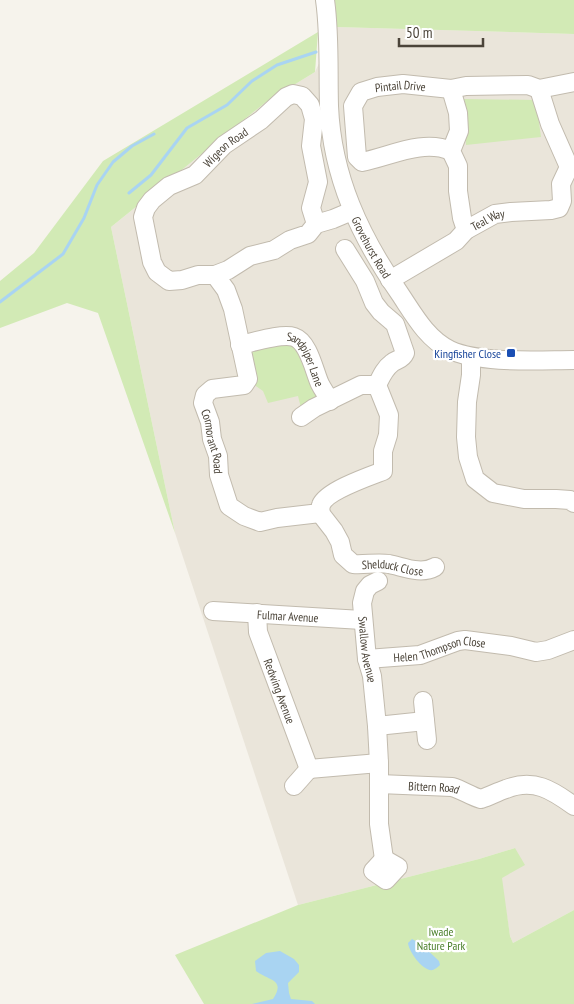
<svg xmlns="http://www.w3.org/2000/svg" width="574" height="1004" font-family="'PT Sans Narrow',sans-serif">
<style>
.residential{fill:#eae5da}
.green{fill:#d2eab5}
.water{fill:#a9d4f2}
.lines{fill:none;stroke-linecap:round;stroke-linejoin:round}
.stream{stroke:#a9d4f2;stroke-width:3}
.minor-casing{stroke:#c2bbae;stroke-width:20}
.minor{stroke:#fff;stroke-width:18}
.transit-dot{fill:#1a4fb4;stroke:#fff;stroke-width:2}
.labels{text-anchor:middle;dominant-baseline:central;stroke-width:4.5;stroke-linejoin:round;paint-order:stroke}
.street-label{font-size:12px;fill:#4b4439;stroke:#fff}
.transit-label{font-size:12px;fill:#164399;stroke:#fff;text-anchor:end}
.park-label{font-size:12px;fill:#4a7f2a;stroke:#fff}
</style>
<rect width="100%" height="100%" fill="#f6f3ec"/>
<path class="residential" d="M336 27 574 34V910L513 943 510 936 501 878 515 848 479 859 298 905 175 533 111 227 266 102 315 72Z"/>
<path class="green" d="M335 0H574V34L336 27Z
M318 32 315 72 266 102 111 227 175 533 98 313 67 303 0 328V281L34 253 103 161Z
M463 99 536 100 541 137 466 145Z
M293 344C302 360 307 379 318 394L317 400 301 408 298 396 268 403 263 391 250 382 251 350 267 346Z
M515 848 525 865 502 878 510 936 513 943 574 910V1004H204L175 955 298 905 479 859Z"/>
<path class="water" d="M412 939 421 944 439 961 440 965C438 967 435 969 433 970 423 972 409 952 408 943Z
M280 951 294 959 299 965V972L288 983 289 993 291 999 312 1001 315 1004H252L273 999C286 979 269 981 256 971L255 961 266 953Z"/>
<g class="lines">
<path class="stream" d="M129 193 151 175 187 128 227 105 252 81 277 65 316 52
M0 302 63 254 84 218 97 185 113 162 132 146 154 134"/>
<g class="minor-casing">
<g id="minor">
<path id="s1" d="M325 0C330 35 328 70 329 106 332 177 360 236 400 294 414 315 427 339 450 350 481 364 540 360 574 360"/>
<path d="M451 89 458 113 459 131 451 151 458 166V191L462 218 466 230"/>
<path id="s2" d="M451 151C423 139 391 156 362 162L357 157 353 106 361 92 377 87 403 84 451 89 466 86 528 85 539 89 574 82"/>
<path id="s3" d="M352 211 333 219 316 224 308 234 290 240 274 250 250 256 228 270 215 275 226 290 233 309 248 379 244 385 212 389 205 395 203 403 210 422 212 439 218 456 219 475 229 506 244 516 260 522 277 518 320 513C321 510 320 507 321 505 326 491 370 476 383 471V451L388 435 389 415 377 385"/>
<path id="s4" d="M215 275H198L182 280 169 281 157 272 152 262 143 217 146 208 152 200 169 186 195 175 224 145 261 120 286 97 293 94 302 96 310 105 314 119 311 146 318 182 311 208 316 224"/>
<path id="s5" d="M390 280 456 241 466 230 495 214 511 212 551 210 559 208 562 201 561 184 569 167 550 124 539 89"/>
<path id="s6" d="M240 345C254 342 282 333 294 337 309 342 314 371 320 384 323 390 327 395 330 401"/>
<path d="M471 357V375L467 402 466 437 468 457 475 479 493 493 524 499H556L570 500 574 503"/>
<path d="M301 417 314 408 361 385H377C381 377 384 369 392 363 397 359 402 360 405 353L395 324 381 312 374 303 365 281 345 249"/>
<path id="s7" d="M320 513 334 531 340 542 343 555 353 564C365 565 377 562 389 564 404 567 421 575 435 567"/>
<path id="s8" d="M378 581 370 585 365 591 362 603 367 659 372 676 377 726 379 763V824L384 859"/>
<path id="s9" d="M213 611 362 620"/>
<path id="s10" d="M257 613 258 632 309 769 379 763"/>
<path id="s11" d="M367 659 420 655 458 641 465 640 511 646 536 652 548 650 574 640"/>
<path d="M423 701 427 740"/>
<path d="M377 726 425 721"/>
<path id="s12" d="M379 784 452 787C463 790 470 796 481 799 490 796 497 792 506 789 534 778 552 790 574 806"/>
<path d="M294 786 309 769"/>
<path d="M384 859 398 867 386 880 373 871Z"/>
</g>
</g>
<use href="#minor" class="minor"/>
</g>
<rect class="transit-dot" x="506" y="348" width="10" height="10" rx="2.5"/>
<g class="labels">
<g class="street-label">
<text stroke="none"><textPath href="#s2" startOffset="206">Pintail Drive</textPath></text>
<text stroke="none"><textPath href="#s4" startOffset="230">Wigeon Road</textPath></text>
<text stroke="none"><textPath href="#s5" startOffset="116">Teal Way</textPath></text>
<text stroke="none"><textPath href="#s1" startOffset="255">Grovehurst Road</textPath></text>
<text stroke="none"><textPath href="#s6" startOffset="80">Sandpiper Lane</textPath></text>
<text stroke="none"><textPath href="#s3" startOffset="361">Cormorant Road</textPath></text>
<text stroke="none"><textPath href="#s7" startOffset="102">Shelduck Close</textPath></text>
<text stroke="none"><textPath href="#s9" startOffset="75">Fulmar Avenue</textPath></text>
<text stroke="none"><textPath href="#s8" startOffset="76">Swallow Avenue</textPath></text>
<text stroke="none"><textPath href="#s11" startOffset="74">Helen Thompson Close</textPath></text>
<text stroke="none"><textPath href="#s10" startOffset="82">Redwing Avenue</textPath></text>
<text stroke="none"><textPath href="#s12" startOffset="55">Bittern Road</textPath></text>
</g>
<g class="transit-label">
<text x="501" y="353">Kingfisher Close</text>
</g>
<g class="park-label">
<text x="441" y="931">Iwade<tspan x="441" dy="14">Nature Park</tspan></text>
</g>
</g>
<path d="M399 38v8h84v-8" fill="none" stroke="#4b4439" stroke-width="2.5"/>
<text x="406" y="38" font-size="15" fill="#4b4439" stroke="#ffffff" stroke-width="4" paint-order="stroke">50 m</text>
</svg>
